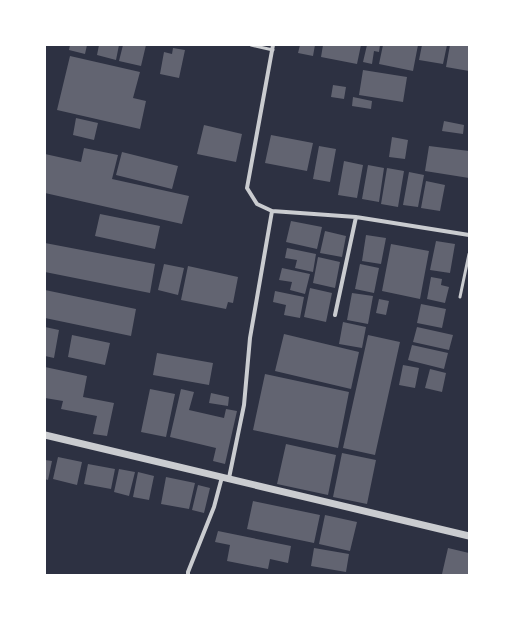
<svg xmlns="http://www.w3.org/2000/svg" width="514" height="620" font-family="'Crimson Pro',serif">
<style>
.building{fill:#626471}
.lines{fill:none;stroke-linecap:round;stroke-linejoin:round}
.service{stroke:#caccd0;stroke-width:3}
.minor{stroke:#caccd0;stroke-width:4}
.tertiary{stroke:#caccd0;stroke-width:7}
</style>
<rect width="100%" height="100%" fill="#2d3142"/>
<path class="building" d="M70 45H87L85 54 69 50Z
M99 45H119L116 60 97 55Z
M123 45H146L141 66 119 61Z
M300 45H315L313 56 298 53Z
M323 45H361L357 64 321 57Z
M367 45H380L379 52 374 51 372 64 363 62Z
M383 45H418L413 71 379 64Z
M422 45H447L443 64 419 60Z
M450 45H469V71L446 67Z
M173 48 185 50 179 78 160 74 164 52 172 54Z
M70 56 140 72 133 98 146 101 140 129 57 110Z
M363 70 407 77 403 102 359 95Z
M333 85 346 87 344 99 331 97Z
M353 97 372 101 371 109 352 106Z
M76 118 98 123 94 140 73 135Z
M444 121 464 125 463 134 442 131Z
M204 125 242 134 236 162 197 154Z
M271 135 313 143 307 171 265 163Z
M392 137 408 140 405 159 389 157Z
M319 146 336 149 330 182 313 179Z
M429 146 469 151V178L425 171Z
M84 148 118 155 112 179 189 196 182 224 45 193V154L81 162Z
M122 152 178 166 172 189 116 175Z
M344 161 363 165 357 198 338 195Z
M368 165 384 168 379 202 362 199Z
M387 168 404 171 398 207 381 204Z
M409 172 424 175 418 207 403 205Z
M426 181 445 185 440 211 421 208Z
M100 214 160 226 155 249 95 236Z
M291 221 322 227 317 249 286 242Z
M325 231 346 236 342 257 320 253Z
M366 235 386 238 381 264 362 261Z
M436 241 455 244 450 273 430 270Z
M45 243 155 264 150 293 45 272Z
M391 244 429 251 420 299 382 291Z
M287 248 316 254 313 272 295 268 297 260 285 258Z
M318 257 340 262 335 288 313 283Z
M164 264 184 268 178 295 158 290Z
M360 264 379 268 374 293 355 289Z
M188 266 238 277 233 303 228 302 226 309 181 300Z
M282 268 310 274 305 294 290 290 292 282 279 280Z
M431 277 442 279 441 285 449 287 445 303 427 299Z
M310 288 332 293 326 322 304 317Z
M45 290 136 309 131 336 45 318Z
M275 291 304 297 300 318 284 315 286 305 273 302Z
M352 293 373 296 368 324 347 320Z
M379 299 389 301 386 315 376 313Z
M421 304 446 309 442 328 417 323Z
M343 322 366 327 362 348 339 344Z
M45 327 59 330 54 358 45 356Z
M417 327 453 335 449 350 413 342Z
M284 334 359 352 351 389 275 371Z
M72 335 110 343 105 365 68 357Z
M368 335 400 342 375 455 343 448Z
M412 345 448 353 444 369 408 360Z
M157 353 213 363 209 385 153 375Z
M403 365 419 368 415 388 399 385Z
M45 367 87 376 83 397 114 403 107 436 93 434 97 416 61 409 63 401 45 398Z
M430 369 446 373 442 392 425 388Z
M265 374 349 392 338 448 253 430Z
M150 389 175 394 166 437 141 432Z
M181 389 194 392 189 410 224 418 226 409 237 411 225 464 213 461 216 448 170 437Z
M211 393 229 397 228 406 209 403Z
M286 444 336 455 328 495 277 484Z
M342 453 376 460 367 504 333 497Z
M58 457 82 462 77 485 53 479Z
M45 460 52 461 48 480 45 479Z
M88 464 115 469 111 489 84 484Z
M119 469 135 472 129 496 114 492Z
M138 472 154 476 149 500 133 497Z
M166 477 195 483 189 509 161 504Z
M198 485 210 488 204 513 192 510Z
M253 501 320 515 314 543 247 529Z
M325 515 357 522 350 551 319 544Z
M218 531 291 546 288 563 270 559 268 569 227 561 230 545 215 542Z
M314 548 349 554 346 572 311 566Z
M448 548 469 553V575H448L442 574Z"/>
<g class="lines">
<path class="service" d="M251 45 273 50
M460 297 469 254"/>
<path class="minor" d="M273 45 247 188 257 204 272 211 356 217 469 235
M335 315 356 217
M229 478 244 405 250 338 272 211
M188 575V572L214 507 222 477"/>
<path class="tertiary" d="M45 435 469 536"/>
</g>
<rect width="514" height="620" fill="none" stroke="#ffffff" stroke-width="92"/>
</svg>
